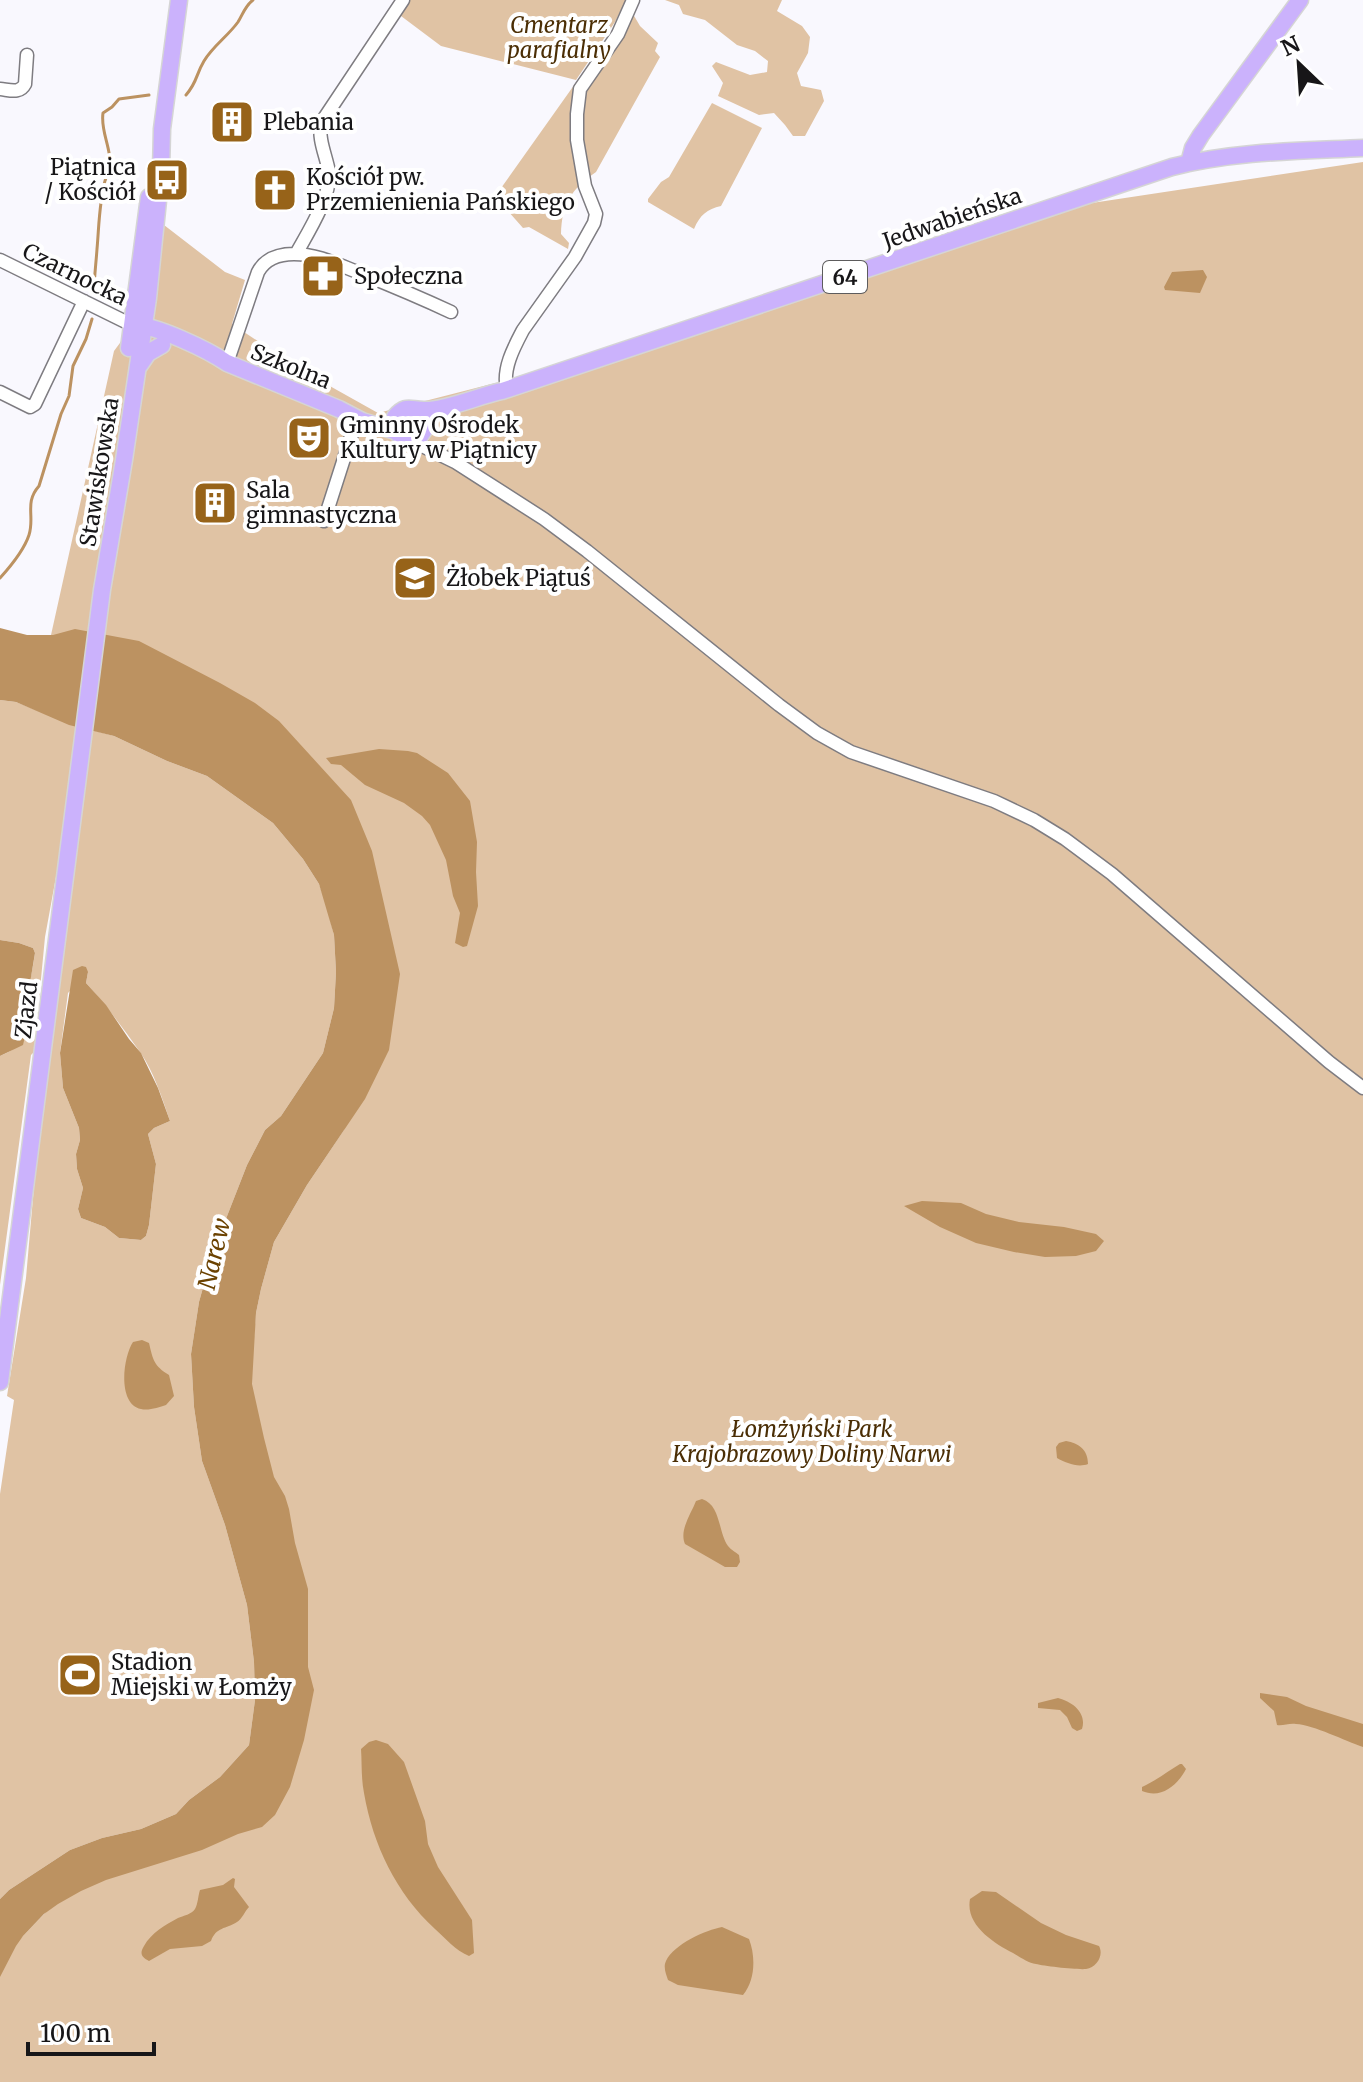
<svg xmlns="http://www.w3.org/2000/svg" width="1363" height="2082" font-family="Merriweather,serif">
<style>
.green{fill:#e0c3a4;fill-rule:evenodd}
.water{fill:#bc9261}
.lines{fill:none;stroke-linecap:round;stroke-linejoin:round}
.stream{stroke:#bc9261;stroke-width:3}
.minor-casing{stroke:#7e7c81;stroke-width:15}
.major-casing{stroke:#d5d5d5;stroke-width:19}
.minor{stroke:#fff;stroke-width:12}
.major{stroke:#cbb2fc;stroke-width:16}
.labels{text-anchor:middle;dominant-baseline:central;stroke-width:8;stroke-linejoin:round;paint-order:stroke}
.shield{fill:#fff;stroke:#5d5c5d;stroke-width:2}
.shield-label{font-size:20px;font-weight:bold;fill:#171618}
.park-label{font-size:22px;font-style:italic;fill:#4b2e05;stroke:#fff}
.poi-label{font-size:22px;fill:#171618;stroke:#fff;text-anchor:start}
.street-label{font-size:22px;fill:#171618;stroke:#fff}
.water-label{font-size:24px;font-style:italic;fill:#6b4201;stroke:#fff}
</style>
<rect width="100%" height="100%" fill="#f9f8fe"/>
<path class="green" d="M407 0H626L615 22 576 80 441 46 397 13Z
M665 0H782L777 11 802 26 810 37 808 53 797 73 801 86 821 90 824 101 805 136H793L785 125 774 113 759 115 718 96 723 83 712 66 716 62 750 75 767 72 768 61 755 51 737 45 705 20 683 14 679 5Z
M633 14 640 26 658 43 655 51 660 57 596 172C571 190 562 203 561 234L569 243 568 249 529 227 523 228 508 211 491 209 489 205 616 26Z
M712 103 762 128 721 206C707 209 700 215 694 229L648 202V199L661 182 669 177Z
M1363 162V2082H0V1965L15 1944 53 1905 276 1784 245 1444 256 1313 261 1289 274 1242 307 1185 344 1130 372 1009 301 784 51 635 114 351 154 297 164 225 225 272 245 280 232 324 303 371 378 413 676 337 1072 206Z
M0 700 16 702 78 727 64 833 45 937 34 1052 31 1055 0 1285V1056C30 1045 26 1024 28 998 29 983 33 968 35 953L33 948 19 943 0 940Z
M92 730 114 736 167 761 207 776 273 823 303 859 319 884 326 903 334 935 336 972 334 1008 323 1053 281 1116 265 1130 247 1165 213 1252 199 1302 191 1354 194 1407 202 1461 225 1525 247 1605 254 1662 255 1700 249 1745 220 1777 189 1800 176 1814 141 1829 102 1838 70 1850 9 1890 0 1899V1494L14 1400 7 1396 26 1278 37 1152ZM88 972 86 983C106 1005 123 1028 140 1052 154 1072 162 1098 170 1121L154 1128 148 1134 156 1164 149 1225 146 1236 141 1240 119 1238 105 1227 81 1218 78 1209 83 1188 77 1169 76 1154 80 1140 79 1128 63 1088 60 1053 68 993Z"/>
<path class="water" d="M1203 270 1207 277 1200 293 1165 290 1164 287 1172 272Z
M0 628 27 635H53L75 629 139 641 220 683 255 703 279 721 351 800 372 851 400 974 389 1050 365 1099 307 1185 274 1242 261 1289 256 1313 252 1384 264 1438 274 1477 285 1496 289 1509 295 1543 308 1589V1667L314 1690 304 1740 290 1787 275 1815 262 1827 238 1834 202 1850 106 1880 81 1891 58 1904 44 1914 23 1936 16 1946 0 1977V1899L9 1890 70 1850 102 1838 141 1829 176 1814 189 1800 220 1777 249 1745 255 1700 254 1662 247 1605 225 1525 202 1461 194 1407 191 1354 199 1302 213 1252 247 1165 265 1130 281 1116 323 1053 334 1008 336 972 334 935 319 884 303 859 273 823 207 776 167 761 114 736 69 725 16 702 0 700Z
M379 749 408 751 417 753 448 773 470 801 477 842 476 872 478 906 467 946 463 947 455 943 460 913 453 896 446 860 430 825 422 816 404 803 365 785 341 765 331 764 326 758Z
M0 940 19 943 33 948 35 953 28 995 27 1028 23 1045 0 1056Z
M82 966 86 967 88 972 86 983 106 1005 129 1039 141 1053 158 1088 170 1121 154 1128 148 1134 156 1164 149 1225 146 1236 141 1240 119 1238 105 1227 81 1218 78 1209 83 1188 77 1169 76 1154 80 1140 79 1128 63 1088 60 1053 73 970Z
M922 1201 961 1203 986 1214 1019 1222 1064 1227 1096 1234 1104 1241 1096 1251 1076 1256 1045 1257 1014 1252 976 1243 940 1227 904 1206Z
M142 1340 149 1343C153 1360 154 1366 169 1375L174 1396 166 1405C159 1407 149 1411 141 1409 117 1404 123 1357 133 1342Z
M1066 1441C1079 1443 1088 1450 1088 1464 1078 1468 1066 1463 1057 1458L1056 1447 1059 1443Z
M702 1499C721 1505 718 1532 728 1546 731 1550 736 1552 739 1555L740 1562 737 1567H725L685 1544C679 1530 691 1514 696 1501Z
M1260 1693 1287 1697 1306 1706 1363 1724V1747C1345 1741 1314 1725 1296 1724 1289 1723 1283 1726 1277 1725L1274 1711 1260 1698Z
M1058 1698C1073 1702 1087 1713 1082 1729L1077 1731 1072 1728 1067 1717 1060 1710 1038 1708V1703Z
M376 1740 388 1744 404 1762 425 1821 428 1844 438 1867 472 1920 474 1953 469 1956C455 1950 446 1939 435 1929 396 1893 373 1845 364 1793 361 1778 362 1763 361 1749L369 1742Z
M1180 1764H1182L1186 1769C1177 1786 1161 1799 1142 1791V1787C1155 1781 1167 1772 1180 1764Z
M233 1878 235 1879 234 1887 249 1907C245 1911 242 1919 237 1922 226 1929 216 1927 211 1941L202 1946 170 1949 149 1961C142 1957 139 1954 144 1946 151 1933 165 1925 178 1918 183 1916 192 1914 195 1909 198 1904 198 1896 200 1890L223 1885Z
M982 1891 996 1892 1041 1923 1066 1935 1099 1946C1104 1955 1097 1967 1086 1969 1078 1970 1044 1966 1036 1964 1028 1963 1020 1957 1013 1953 994 1943 965 1925 970 1899Z
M722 1927 749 1939C756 1957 755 1981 743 1995L678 1985 668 1980C666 1974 663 1967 666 1961 674 1944 706 1930 722 1927Z"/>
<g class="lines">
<path class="stream" d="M186 95C198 81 195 76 204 61 213 46 228 36 238 22 243 14 245 6 253 0
M94 293C94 278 96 264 97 249 99 227 99 203 105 181 106 177 108 173 109 169 113 150 100 132 103 113L112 107 119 99 149 95
M0 578C10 567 24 550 29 535 35 516 24 503 39 486L61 414 69 396 73 366 86 339 92 319"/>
<g class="minor-casing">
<path id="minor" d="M0 89C10 90 20 94 25 84L27 55
M296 254C307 234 332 195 329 172 326 155 318 140 321 123L403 0
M0 260 132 325
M227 363 258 272C265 259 279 254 294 254 317 254 339 265 360 273 390 285 421 298 451 312
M507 389C502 369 514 347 523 330L575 257 594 223 596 214 585 186 577 140V114L580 89 618 34 633 0
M0 392 30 407 35 404 84 301
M410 440 455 462 544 519 587 551 779 705 817 733 851 752 994 801 1034 820 1065 839 1112 874 1329 1062 1363 1088
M324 521 357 418"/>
</g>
<g class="major-casing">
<path id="major" d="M1189 163 1193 148 1201 135 1300 0
M134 325C156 325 208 350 227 363L339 409 362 421 395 431 402 437 410 440 420 436 426 427 425 417 420 410
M129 348 149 197
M139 366 148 353 162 345
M395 417C406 404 410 410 424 410 444 411 481 395 502 391L1172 167C1235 151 1299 151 1363 148
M0 1382 102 590 124 460 148 298 161 171 162 129 179 0"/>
</g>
<use href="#minor" class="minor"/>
<use href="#major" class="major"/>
</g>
<defs>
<g id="building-square" transform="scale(2.3)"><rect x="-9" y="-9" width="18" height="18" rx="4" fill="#976319" stroke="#fff"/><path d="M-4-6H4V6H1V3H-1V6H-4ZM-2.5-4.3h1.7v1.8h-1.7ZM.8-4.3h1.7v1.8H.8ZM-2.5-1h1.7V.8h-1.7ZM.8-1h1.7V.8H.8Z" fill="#fff"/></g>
<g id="bus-square" transform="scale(2.3)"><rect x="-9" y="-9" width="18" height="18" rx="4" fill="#976319" stroke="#fff"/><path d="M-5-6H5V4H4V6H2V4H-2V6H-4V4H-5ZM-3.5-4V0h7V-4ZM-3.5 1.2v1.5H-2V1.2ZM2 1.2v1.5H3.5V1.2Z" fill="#fff"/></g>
<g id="church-square" transform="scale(2.3)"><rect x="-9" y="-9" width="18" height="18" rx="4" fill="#976319" stroke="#fff"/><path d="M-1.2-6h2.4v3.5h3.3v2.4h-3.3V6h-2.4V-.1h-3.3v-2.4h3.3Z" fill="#fff"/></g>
<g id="pharmacy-square" transform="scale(2.3)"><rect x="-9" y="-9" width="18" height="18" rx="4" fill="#976319" stroke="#fff"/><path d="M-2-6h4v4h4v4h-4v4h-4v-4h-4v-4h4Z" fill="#fff"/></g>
<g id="theatre-square" transform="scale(2.3)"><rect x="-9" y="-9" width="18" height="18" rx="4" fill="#976319" stroke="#fff"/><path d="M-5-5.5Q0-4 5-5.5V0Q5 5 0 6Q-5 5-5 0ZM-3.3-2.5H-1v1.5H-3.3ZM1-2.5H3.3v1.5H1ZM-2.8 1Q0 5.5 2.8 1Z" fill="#fff"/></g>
<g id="school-square" transform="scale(2.3)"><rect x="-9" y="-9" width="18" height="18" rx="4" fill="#976319" stroke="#fff"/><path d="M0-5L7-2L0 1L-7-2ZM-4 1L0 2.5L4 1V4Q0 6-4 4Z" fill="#fff"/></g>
<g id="stadium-square" transform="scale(2.3)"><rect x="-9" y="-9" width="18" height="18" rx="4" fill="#976319" stroke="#fff"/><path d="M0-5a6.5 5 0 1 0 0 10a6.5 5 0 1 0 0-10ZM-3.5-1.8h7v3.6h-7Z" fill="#fff"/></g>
</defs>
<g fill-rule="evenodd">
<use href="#building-square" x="232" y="122"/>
<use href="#bus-square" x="167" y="180"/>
<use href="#church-square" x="275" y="190"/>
<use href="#pharmacy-square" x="323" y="276"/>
<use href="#theatre-square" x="309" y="438"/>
<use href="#building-square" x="215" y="503"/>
<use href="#school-square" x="415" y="578"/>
<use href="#stadium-square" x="80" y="1675"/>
</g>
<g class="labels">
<rect class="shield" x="823" y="261" width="44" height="32" rx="6"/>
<g class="shield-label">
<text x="845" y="277">64</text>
</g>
<g class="park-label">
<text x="559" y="25">Cmentarz<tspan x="559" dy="25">parafialny</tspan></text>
<text x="812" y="1429">Łomżyński Park<tspan x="812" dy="25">Krajobrazowy Doliny Narwi</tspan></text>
</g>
<g class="poi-label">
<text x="263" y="122">Plebania</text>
<text x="136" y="167" text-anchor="end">Piątnica<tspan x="136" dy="25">/ Kościół</tspan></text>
<text x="306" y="177">Kościół pw.<tspan x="306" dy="25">Przemienienia Pańskiego</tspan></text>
<text x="354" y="276">Społeczna</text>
<text x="340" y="425">Gminny Ośrodek<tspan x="340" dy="25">Kultury w Piątnicy</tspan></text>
<text x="246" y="490">Sala<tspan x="246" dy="25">gimnastyczna</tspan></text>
<text x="446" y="578">Żłobek Piątuś</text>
<text x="111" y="1662">Stadion<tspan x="111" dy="25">Miejski w Łomży</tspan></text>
</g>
<g class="street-label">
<text transform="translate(952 218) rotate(-19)">Jedwabieńska</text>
<text transform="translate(75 274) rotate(26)">Czarnocka</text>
<text transform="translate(291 366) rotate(22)">Szkolna</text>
<text transform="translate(99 472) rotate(-81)">Stawiskowska</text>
<text transform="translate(26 1010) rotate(-83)">Zjazd</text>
</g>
<g class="water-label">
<text transform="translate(214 1254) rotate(-77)">Narew</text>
</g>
</g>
<g transform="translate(1299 64) rotate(335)" stroke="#ffffff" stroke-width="6" paint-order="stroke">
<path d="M0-6L14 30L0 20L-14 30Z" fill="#171618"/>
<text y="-12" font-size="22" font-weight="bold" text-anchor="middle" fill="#171618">N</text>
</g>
<path d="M28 2042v12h126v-12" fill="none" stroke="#171618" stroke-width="4"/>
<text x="40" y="2042" font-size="24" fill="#171618" stroke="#ffffff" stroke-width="6" paint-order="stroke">100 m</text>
</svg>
